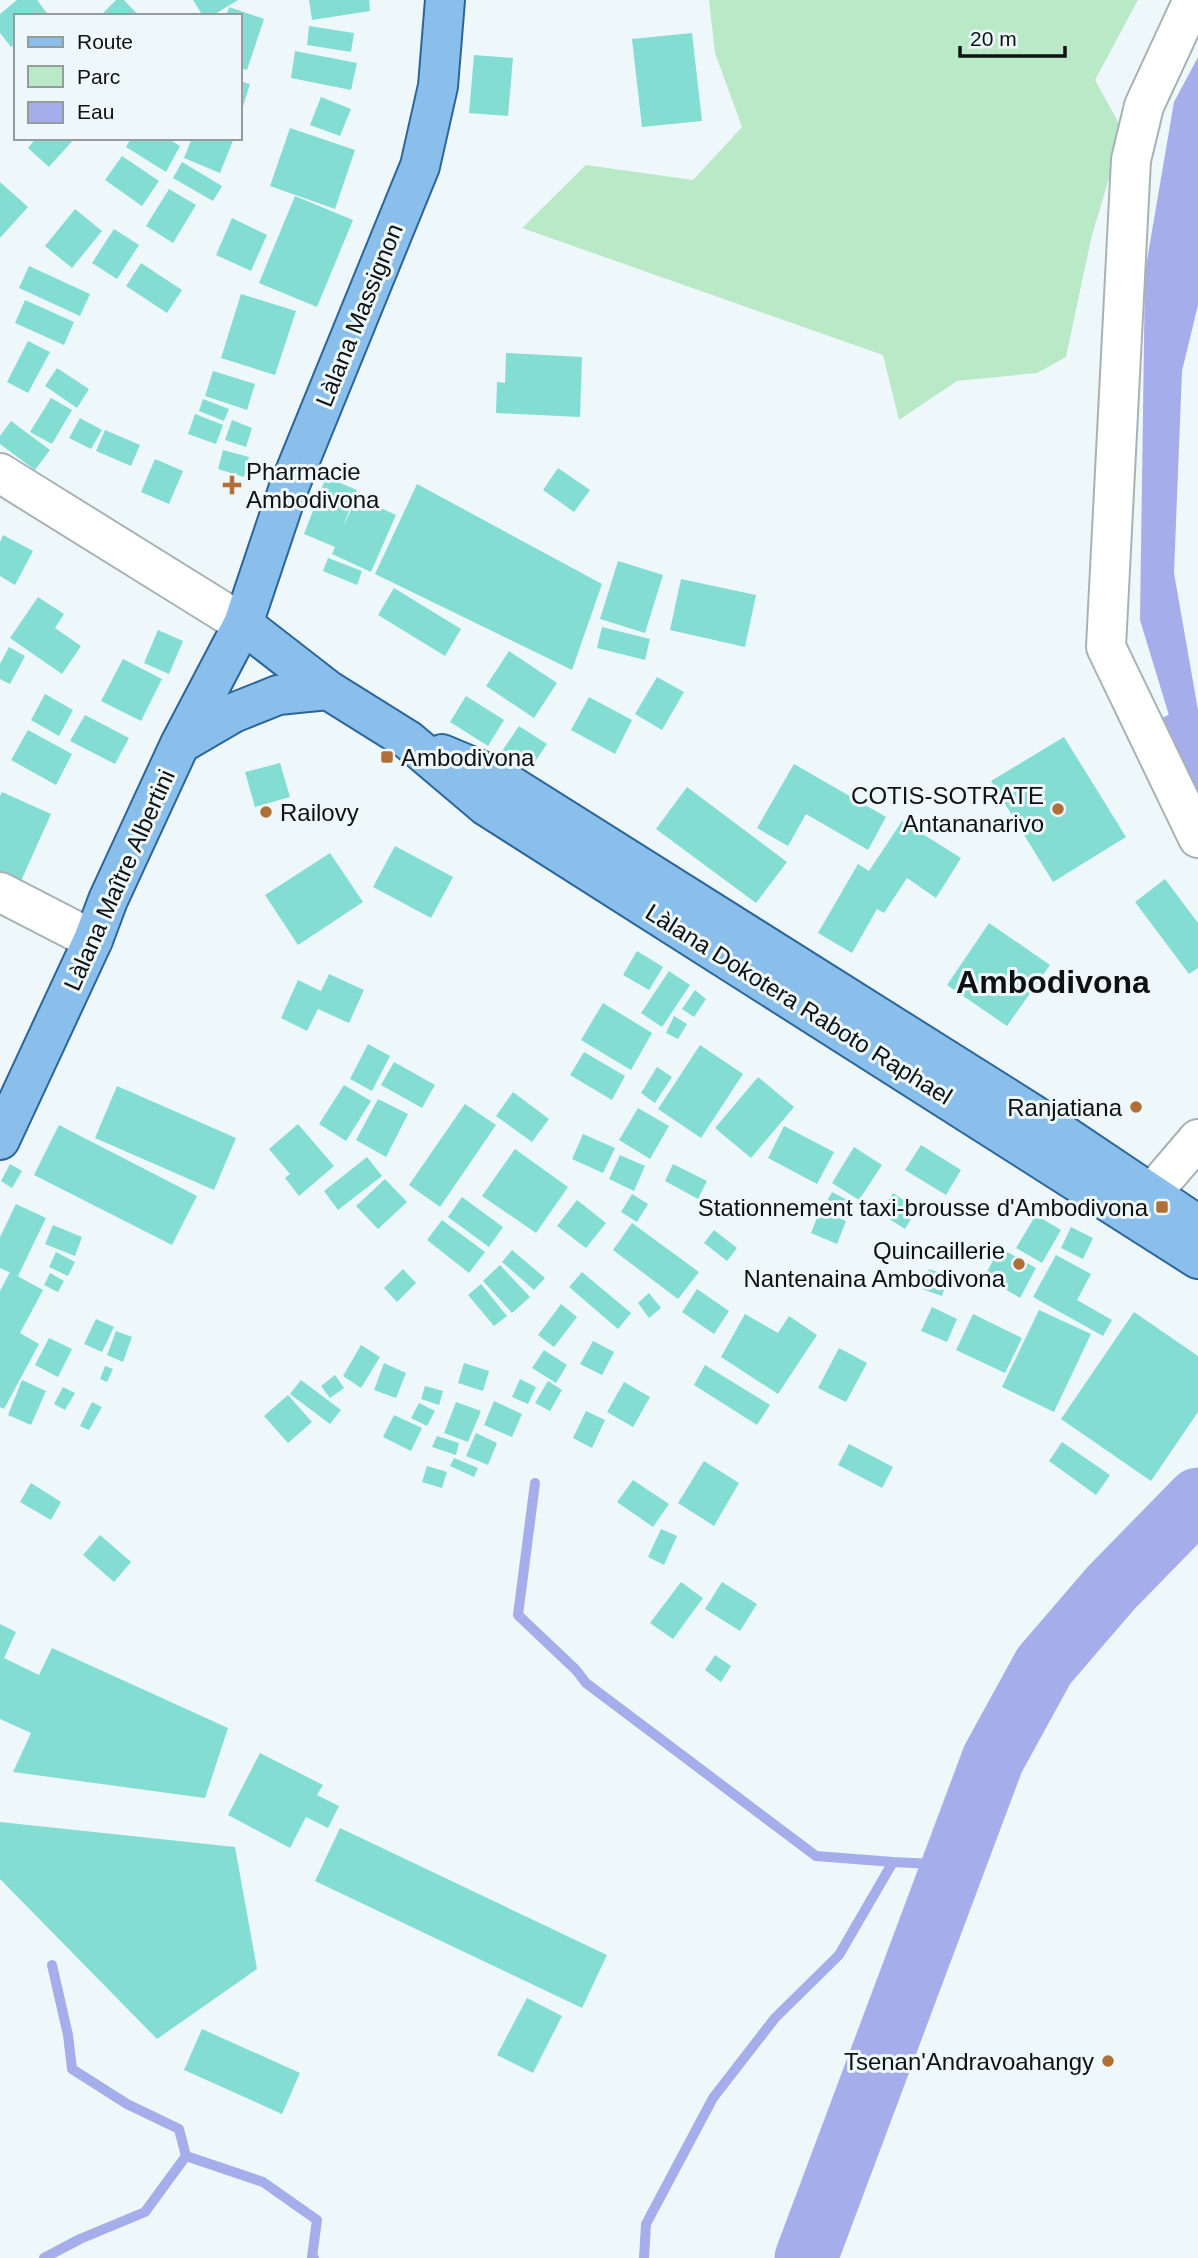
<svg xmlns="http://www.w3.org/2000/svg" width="1198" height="2258" font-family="Helvetica,sans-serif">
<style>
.green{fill:#bae9c8}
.water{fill:#a6adeb}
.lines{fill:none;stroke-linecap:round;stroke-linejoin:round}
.stream{stroke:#a6adeb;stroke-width:10}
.river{stroke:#a6adeb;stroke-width:63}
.building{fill:#83ddd2}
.minor-casing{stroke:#a8b2b4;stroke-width:42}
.major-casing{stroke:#2c6698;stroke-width:42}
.minor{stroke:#fff;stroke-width:38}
.major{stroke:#8abfec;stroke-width:38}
.poi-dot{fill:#af6f37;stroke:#eef8fb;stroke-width:2.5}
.labels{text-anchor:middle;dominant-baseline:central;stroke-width:6;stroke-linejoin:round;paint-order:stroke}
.street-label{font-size:24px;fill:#0f1213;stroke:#eef8fb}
.poi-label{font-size:24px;fill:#0f1213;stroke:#eef8fb;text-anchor:end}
.district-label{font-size:32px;font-weight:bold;fill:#0f1213;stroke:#eef8fb}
</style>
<rect width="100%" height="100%" fill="#eef8fb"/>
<path class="green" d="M709 0H1138L1095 80 1123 131 1091 239 1066 357 1037 373 957 381 899 420 883 355 522 228 586 165 693 180 742 127 715 53Z"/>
<path class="water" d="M1198 57V305L1182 371 1174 573 1198 710V741L1178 745 1140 620 1145 272 1174 102Z"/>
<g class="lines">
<path class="stream" d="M535 1483 518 1615 576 1670 586 1683 816 1856 893 1862
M52 1965 68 2035 72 2069 127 2104 179 2129 186 2156 263 2182 317 2220 312 2257 314 2258
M44 2258 80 2239 145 2212 186 2156
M644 2258 646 2224 713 2098 775 2018 839 1955 893 1862 953 1865"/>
<path class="river" d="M1178 745 1198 784
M806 2258 993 1759 1044 1666 1111 1588 1198 1499"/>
</g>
<path class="building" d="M17 0H37L49 16H16V43L11 47 0 33V14Z
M116 0H124L139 16H100Z
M193 0H238L212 16H203Z
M309 0H369L370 11 312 20Z
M229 7 264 19 247 70 240 68V16H226Z
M309 26 354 33 351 52 307 45Z
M692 33 702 121 642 127 632 39Z
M295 51 357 63 351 90 291 78Z
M474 55 513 58 508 116 469 113Z
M240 81 250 84 240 116Z
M321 97 351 109 340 136 310 125Z
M290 128 355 150 335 209 270 186Z
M36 138H75L49 167 28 148Z
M131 138H167L180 146 166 172 126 147Z
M192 138H234L220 173 184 158Z
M122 156 159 181 142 206 105 180Z
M182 162 222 186 213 201 173 178Z
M0 182 28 207 0 238Z
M169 189 196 205 173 243 146 226Z
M295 196 353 220 317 307 259 283Z
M75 209 102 231 72 268 45 246Z
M232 218 267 235 251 271 216 255Z
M114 229 139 245 117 279 92 263Z
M141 263 182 290 167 313 126 286Z
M29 266 90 294 80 316 19 288Z
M241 294 296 311 275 375 221 358Z
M25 300 74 322 64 345 15 323Z
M28 341 50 352 28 393 7 382Z
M506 353 582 357 580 417 496 413 497 382 505 383Z
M57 368 89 389 77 408 45 386Z
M213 371 255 384 247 410 205 396Z
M51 398 72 410 52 444 30 432Z
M203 399 229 409 224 421 199 411Z
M195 414 223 425 216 444 188 434Z
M80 418 102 430 91 449 69 438Z
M232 420 252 428 246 447 225 440Z
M11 421 50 450 35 470 0 444V436Z
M105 430 140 445 131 466 96 451Z
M223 450 249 457 244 477 218 469Z
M155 459 183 471 169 504 141 492Z
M558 468 590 490 574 512 543 490Z
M326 477 357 490 343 527 357 497 396 515 371 572 332 554 335 547 304 534Z
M417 484 602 584 572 670 375 574Z
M3 535 33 551 15 585 0 576V542Z
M328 558 362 571 357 585 323 571Z
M618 561 663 575 645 633 600 619Z
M681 579 756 595 745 647 670 630Z
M394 588 461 629 445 656 378 615Z
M38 597 64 614 55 628 81 646 62 674 10 638Z
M602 627 650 639 645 660 597 648Z
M158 630 183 641 169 674 144 663Z
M9 647 25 656 10 684 0 679V664Z
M509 651 557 683 534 718 486 686Z
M123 659 162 679 141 721 101 701Z
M657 677 684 692 662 730 635 714Z
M45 694 73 710 59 736 31 720Z
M466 696 504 720 488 746 450 722Z
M589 697 632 720 615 754 571 730Z
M85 715 129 738 115 764 70 741Z
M519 726 547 744 530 769 502 751Z
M28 730 72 754 56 785 11 760Z
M1064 737 1126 837 1053 882 991 781Z
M280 763 290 797 255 807 245 772Z
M794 764 886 817 868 850 806 814 788 846 757 828Z
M687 787 787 862 756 903 656 829Z
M2 792 51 814 21 881 0 871V796Z
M902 821 961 858 936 898 907 878 884 913 877 909 852 953 818 933 858 864 869 871Z
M395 846 453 877 431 918 373 887Z
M330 853 363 902 298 945 265 895Z
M1165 879 1198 923V968L1189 974 1135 902Z
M989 923 1050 965 1007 1026 947 985Z
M637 951 663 967 649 990 623 975Z
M669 971 690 985 662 1027 641 1013Z
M329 974 364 990 349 1023 318 1009 307 1031 281 1018 298 980 321 991Z
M695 990 706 999 694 1017 682 1009Z
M603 1003 652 1033 631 1070 581 1040Z
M674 1016 687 1024 678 1039 666 1033Z
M368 1044 390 1056 372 1091 350 1079Z
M700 1045 743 1074 701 1138 658 1109Z
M584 1052 625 1076 612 1100 570 1075Z
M394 1062 435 1085 422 1108 381 1085Z
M657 1067 672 1077 655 1103 641 1093Z
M758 1077 794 1107 751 1158 715 1128Z
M344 1085 371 1101 346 1141 319 1124Z
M117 1086 236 1138 214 1190 95 1138Z
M513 1092 549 1119 532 1142 496 1116Z
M378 1099 408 1114 386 1157 356 1140Z
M465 1104 496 1125 440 1207 409 1185Z
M638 1108 669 1126 650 1159 619 1140Z
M298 1124 334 1166 299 1196 285 1178 290 1174 269 1149Z
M59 1125 197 1196 172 1245 34 1175Z
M784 1126 834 1152 817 1184 768 1158Z
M583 1134 615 1148 603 1173 572 1159Z
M921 1145 961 1170 946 1195 905 1170Z
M854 1147 882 1165 859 1200 832 1183Z
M515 1149 568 1187 536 1233 482 1196Z
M620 1155 645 1166 634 1191 609 1179Z
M367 1157 382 1176 338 1210 324 1191Z
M10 1164 22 1171 12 1188 1 1181Z
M673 1164 707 1181 698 1199 665 1181Z
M385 1179 407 1202 378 1229 356 1206Z
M832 1192 855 1204 847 1219 824 1206Z
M893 1193 917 1209 905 1229 880 1213Z
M632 1194 648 1204 637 1222 621 1212Z
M462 1197 503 1227 489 1247 448 1217Z
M577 1200 606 1223 586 1248 557 1226Z
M16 1204 46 1218 18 1276 0 1268V1237Z
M820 1210 846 1221 837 1244 811 1233Z
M1036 1215 1061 1230 1042 1263 1016 1248Z
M442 1220 485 1252 469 1273 427 1240Z
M632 1223 699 1272 678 1299 613 1250Z
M53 1225 82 1237 75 1256 45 1244Z
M1071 1227 1093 1238 1083 1259 1061 1248Z
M714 1230 737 1248 727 1261 704 1243Z
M1000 1248 1036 1268 1020 1298 984 1277Z
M512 1250 545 1278 534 1290 502 1262Z
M56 1252 75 1262 68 1276 49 1267Z
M1056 1255 1091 1274 1077 1300 1112 1320 1103 1336 1033 1297Z
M500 1265 530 1297 512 1313 483 1281Z
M403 1269 416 1283 397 1302 384 1288Z
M929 1269 949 1276 942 1296 922 1289Z
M10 1272 43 1290 20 1333 39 1344 4 1409 0 1407V1291Z
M582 1272 631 1313 618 1329 569 1287Z
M801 1272 824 1274 823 1282 801 1280Z
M50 1273 64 1281 58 1292 44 1285Z
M481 1284 507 1316 494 1326 468 1295Z
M697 1289 729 1311 714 1334 682 1312Z
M649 1293 661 1308 649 1318 638 1303Z
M561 1304 577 1317 554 1347 538 1335Z
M932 1307 957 1319 947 1342 921 1331Z
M1039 1310 1091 1334 1054 1412 1002 1387Z
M1134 1312 1198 1356V1412L1151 1481 1061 1419Z
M745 1314 778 1333 789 1316 817 1335 778 1394 721 1357Z
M973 1314 1022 1338 1005 1373 956 1350Z
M96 1319 114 1327 102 1352 84 1344Z
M116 1331 132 1337 123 1362 107 1355Z
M49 1338 72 1349 58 1377 35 1365Z
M593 1341 614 1352 602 1375 580 1364Z
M361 1345 380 1357 361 1388 343 1376Z
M839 1348 867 1363 846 1402 818 1388Z
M544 1350 567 1365 556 1383 532 1368Z
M384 1363 406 1373 396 1398 374 1390Z
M464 1363 489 1371 483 1391 458 1383Z
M705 1365 770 1405 757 1425 694 1385Z
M105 1366 113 1369 107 1382 100 1379Z
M335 1375 344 1388 330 1398 321 1386Z
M520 1379 536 1387 528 1404 512 1397Z
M22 1380 46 1391 31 1425 8 1415Z
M301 1380 341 1410 330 1424 290 1394Z
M548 1381 562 1390 550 1411 535 1403Z
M624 1382 650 1397 633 1427 607 1412Z
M425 1386 443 1391 439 1405 421 1399Z
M63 1387 75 1393 65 1410 54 1404Z
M288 1395 312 1422 288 1443 264 1416Z
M494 1401 522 1414 512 1437 484 1425Z
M92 1402 102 1407 89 1430 80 1426Z
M456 1402 481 1411 468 1442 444 1433Z
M419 1403 435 1411 427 1426 411 1418Z
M586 1411 605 1420 592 1448 573 1438Z
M394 1415 422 1428 411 1451 383 1437Z
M476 1433 497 1443 488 1465 466 1456Z
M437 1436 459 1443 456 1455 432 1447Z
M1062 1442 1110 1475 1096 1495 1049 1461Z
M849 1444 893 1467 882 1488 838 1465Z
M454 1458 478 1468 474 1477 450 1466Z
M704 1461 739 1483 714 1526 678 1503Z
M427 1466 447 1472 442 1488 422 1482Z
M633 1480 669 1504 653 1527 617 1502Z
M31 1483 61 1502 51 1520 20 1502Z
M661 1529 677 1536 664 1565 648 1557Z
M100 1535 131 1562 114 1582 83 1555Z
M681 1582 703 1598 673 1639 650 1623Z
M722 1582 757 1604 740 1631 705 1609Z
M0 1624 16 1632 4 1658 39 1675 52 1648 228 1728 205 1798 13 1772 31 1733 0 1719Z
M715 1655 731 1666 721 1682 705 1670Z
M260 1753 323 1785 317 1795 339 1806 328 1828 306 1817 290 1848 228 1815Z
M0 1822 235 1847 257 1969 157 2039 0 1879Z
M340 1828 607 1955 582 2008 315 1881Z
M527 1998 562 2016 533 2073 497 2055Z
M202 2029 300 2073 282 2114 184 2070Z"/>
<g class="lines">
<g class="minor-casing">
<path id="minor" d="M1193 0 1144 106 1131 160 1106 647 1198 838
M0 473 243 624
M0 892 93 940
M1151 1194 1198 1139"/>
</g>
<g class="major-casing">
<path id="major" d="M243 624 328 690 408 740 486 806 1198 1259
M180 744 233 713 278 695 328 690
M442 754 499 778 1031 1113 1198 1225
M0 1140 93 940 108 900 180 744 243 624 289 487 420 166 438 86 445 0"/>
</g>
<use href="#minor" class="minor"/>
<use href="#major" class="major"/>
</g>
<g class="poi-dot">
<path d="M228.5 474.5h7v7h7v7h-7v7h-7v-7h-7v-7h7z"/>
<rect x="380" y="750" width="14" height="14" rx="3.5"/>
<circle cx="1058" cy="809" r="7"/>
<circle cx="266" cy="812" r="7"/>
<circle cx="1136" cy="1107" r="7"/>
<rect x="1155" y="1200" width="14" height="14" rx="3.5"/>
<circle cx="1019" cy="1264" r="7"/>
<circle cx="1108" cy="2061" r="7"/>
</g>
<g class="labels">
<g class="street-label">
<text transform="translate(359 315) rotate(-68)">Làlana Massignon</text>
<text transform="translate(119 880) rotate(-66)">Làlana Maître Albertini</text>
<text transform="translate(799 1004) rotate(32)">Làlana Dokotera Raboto Raphael</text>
</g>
<g class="poi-label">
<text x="246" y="471" text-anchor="start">Pharmacie<tspan x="246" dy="28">Ambodivona</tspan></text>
<text x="401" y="757" text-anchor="start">Ambodivona</text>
<text x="1044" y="795">COTIS-SOTRATE<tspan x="1044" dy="28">Antananarivo</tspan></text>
<text x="280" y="812" text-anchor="start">Railovy</text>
<text x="1122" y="1107">Ranjatiana</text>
<text x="1148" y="1207">Stationnement taxi-brousse d'Ambodivona</text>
<text x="1005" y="1250">Quincaillerie<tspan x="1005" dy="28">Nantenaina Ambodivona</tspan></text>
<text x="1094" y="2061">Tsenan'Andravoahangy</text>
</g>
<g class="district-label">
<text x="1053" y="982">Ambodivona</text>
</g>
</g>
<rect x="14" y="14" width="228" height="126" fill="#eef8fb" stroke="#959c9e" stroke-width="2"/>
<rect x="28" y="37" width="35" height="10" fill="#8abfec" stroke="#959c9e" stroke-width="2"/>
<text x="77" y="49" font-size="21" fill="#0f1213">Route</text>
<rect x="28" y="66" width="35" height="21" fill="#bae9c8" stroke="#959c9e" stroke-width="2"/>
<text x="77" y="84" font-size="21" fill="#0f1213">Parc</text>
<rect x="28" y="102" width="35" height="21" fill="#a6adeb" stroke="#959c9e" stroke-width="2"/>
<text x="77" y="119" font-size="21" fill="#0f1213">Eau</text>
<path d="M960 46v10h105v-10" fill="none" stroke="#0f1213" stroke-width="3.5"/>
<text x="970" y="46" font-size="21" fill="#0f1213" stroke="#eef8fb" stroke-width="5" paint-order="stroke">20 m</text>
</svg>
